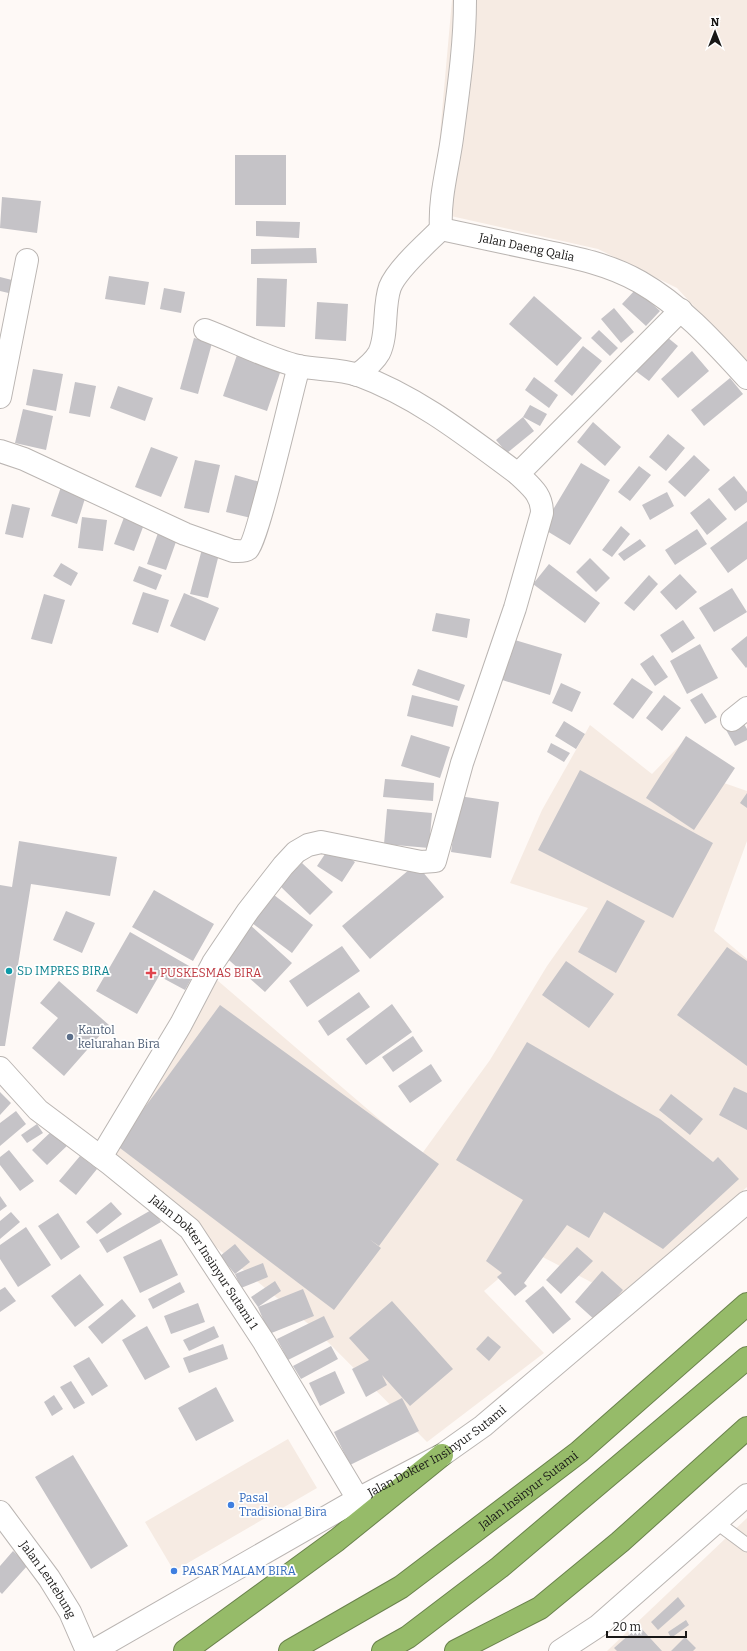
<svg xmlns="http://www.w3.org/2000/svg" width="747" height="1651" font-family="Bitter,serif">
<style>
.built{fill:#f6ebe3}
.building{fill:#c5c3c7}
.lines{fill:none;stroke-linecap:round;stroke-linejoin:round}
.lane-casing{stroke:#bab5b2;stroke-width:15}
.street-casing{stroke:#bab5b2;stroke-width:24}
.secondary-casing{stroke:#bab5b2;stroke-width:24}
.highway-casing{stroke:#6a824c;stroke-width:24}
.lane{stroke:#fff;stroke-width:13}
.street{stroke:#fff;stroke-width:22}
.secondary{stroke:#fff;stroke-width:22}
.highway{stroke:#96bb69;stroke-width:22}
.culture-dot{fill:#0f9aa8;stroke:#fff;stroke-width:1.5}
.health-dot{fill:#e0444e;stroke:#fff;stroke-width:1.5}
.service-dot{fill:#5c6f8a;stroke:#fff;stroke-width:1.5}
.shop-dot{fill:#3f7fe0;stroke:#fff;stroke-width:1.5}
.labels{text-anchor:middle;dominant-baseline:central;stroke-width:3.5;stroke-linejoin:round;paint-order:stroke}
.street-label{font-size:12px;fill:#181716;stroke:#fff}
.culture-label{font-size:12px;fill:#0d838f;stroke:#fff;text-anchor:start}
.health-label{font-size:12px;fill:#be3a42;stroke:#fff;text-anchor:start}
.service-label{font-size:12px;fill:#4e5e75;stroke:#fff;text-anchor:start}
.shop-label{font-size:12px;fill:#366cbe;stroke:#fff;text-anchor:start}
</style>
<rect width="100%" height="100%" fill="#fef9f6"/>
<path class="built" d="M452 0H747V364L677 288 598 249 433 212Z
M590 725 652 774 681 744 724 783 747 791V841L714 931 747 959V1187L618 1296 531 1251 484 1291 544 1353 427 1442 318 1332 204 1237 101 1157 217 980 421 1155 490 1060 547 966 588 908 510 883 542 810Z
M288 1439 317 1488 174 1571 145 1522Z
M747 1518V1651H607Z"/>
<path class="building" d="M235 155H286V205H235Z
M2 197 41 201 37 233 0 228Z
M256 221 300 222 299 238 256 236Z
M316 248 317 263 251 264V249Z
M109 276 149 282 145 305 105 299Z
M0 277 20 282 17 295 0 291Z
M257 278 287 279 285 327 256 326Z
M164 288 185 292 181 313 160 309Z
M636 289 660 311 646 326 622 304Z
M534 296 582 338 557 366 509 324Z
M317 302 348 304 346 341 315 339Z
M614 308 634 332 621 343 601 319Z
M599 330 618 348 610 356 591 338Z
M662 333 678 346 649 381 633 369Z
M194 338 212 343 198 394 180 389Z
M583 346 602 361 572 396 554 381Z
M692 351 709 371 678 398 661 379Z
M238 352 282 367 267 411 223 396Z
M33 369 63 374 56 411 26 405Z
M534 377 558 395 549 408 525 390Z
M730 378 743 394 704 426 691 410Z
M75 382 96 386 90 417 69 413Z
M118 386 153 398 145 421 110 408Z
M530 405 547 414 540 426 523 417Z
M23 409 53 416 46 450 15 443Z
M523 417 534 431 507 453 496 440Z
M593 422 621 447 605 466 577 442Z
M668 434 685 448 666 471 649 457Z
M151 447 178 457 161 497 135 487Z
M694 455 710 470 685 497 668 482Z
M195 460 220 465 209 513 184 508Z
M581 463 610 480 570 545 542 528Z
M639 466 651 475 630 501 618 492Z
M235 475 260 482 251 518 226 512Z
M734 476 747 492V502L735 511 718 489Z
M62 484 87 492 77 524 51 516Z
M667 492 674 506 650 520 642 505Z
M709 498 727 519 707 535 690 513Z
M12 504 30 508 23 538 5 534Z
M126 512 146 519 134 551 114 544Z
M82 517 107 520 103 551 78 548Z
M747 521V559L728 573 710 548Z
M621 526 630 534 612 557 602 550Z
M697 529 707 544 675 565 665 550Z
M158 533 177 539 166 570 147 564Z
M640 539 646 546 624 561 618 554Z
M202 549 219 554 208 598 190 594Z
M590 558 610 578 596 592 576 572Z
M61 563 78 573 71 586 53 576Z
M549 564 600 603 585 623 533 584Z
M139 566 162 575 156 590 133 581Z
M680 574 697 592 676 610 660 592Z
M649 575 658 584 634 611 624 603Z
M732 588 747 612 714 632 699 608Z
M143 592 169 600 158 633 132 624Z
M184 593 219 608 205 641 170 626Z
M44 594 65 600 52 644 31 639Z
M436 613 470 619 467 638 432 631Z
M683 620 695 638 672 653 660 635Z
M747 636V667L746 668 731 649Z
M508 638 562 654 550 695 496 678Z
M700 644 718 678 687 694 670 661Z
M653 655 668 677 655 686 640 664Z
M418 669 465 685 459 701 412 685Z
M632 678 653 692 633 719 613 704Z
M561 683 581 692 572 712 552 703Z
M702 693 717 717 705 724 690 700Z
M412 695 458 706 453 727 407 716Z
M664 695 681 708 662 731 646 718Z
M741 719 747 729V740L735 746 725 728Z
M564 721 585 734 576 749 555 736Z
M411 735 450 747 440 778 401 766Z
M686 736 735 768 694 830 646 798Z
M551 743 570 753 564 762 547 752Z
M580 770 713 843 673 918 538 850Z
M385 779 434 783 433 801 383 797Z
M747 793V808L740 803Z
M459 796 499 802 491 858 451 852Z
M387 809 432 813 429 848 384 844Z
M19 841 117 857 110 896 31 884 5 1046H0V885L12 887Z
M331 845 355 862 342 882 317 866Z
M302 863 333 892 310 915 280 886Z
M416 864 444 897 370 959 342 926Z
M154 890 214 924 193 961 132 927Z
M274 895 313 925 292 953 252 923Z
M607 900 645 921 616 973 578 952Z
M66 911 95 923 82 953 53 940Z
M249 924 292 963 265 992 222 954Z
M130 932 196 970 185 990 159 976 137 1014 96 991Z
M342 946 360 971 307 1007 289 981Z
M727 947 747 961V1066L677 1015Z
M566 961 614 994 589 1028 542 995Z
M59 981 109 1025 64 1076 32 1048 58 1018 40 1003Z
M359 992 370 1007 328 1036 318 1021Z
M392 1004 412 1032 366 1065 346 1039Z
M220 1005 439 1164 379 1246 369 1239 381 1248 334 1310 116 1145 160 1087Z
M413 1036 423 1051 393 1072 382 1057Z
M527 1042 660 1119 713 1162 718 1157 739 1179 663 1249 604 1212 589 1238 567 1225 524 1283 527 1286 515 1296 497 1277 502 1273 486 1261 523 1200 456 1160Z
M431 1064 442 1081 410 1103 398 1086Z
M734 1087 747 1093V1130L719 1115Z
M0 1092 11 1103 0 1115Z
M671 1094 703 1119 690 1135 659 1110Z
M16 1111 26 1124 0 1146V1123Z
M37 1124 43 1133 27 1143 21 1135Z
M56 1127 71 1142 47 1165 32 1150Z
M9 1150 34 1181 20 1191 0 1165V1157Z
M80 1156 97 1169 76 1195 59 1181Z
M0 1196 7 1206 0 1211Z
M111 1202 122 1214 97 1234 86 1222Z
M153 1209 161 1222 107 1253 99 1240Z
M11 1212 20 1222 0 1239V1221Z
M58 1213 80 1247 61 1260 38 1226Z
M26 1227 51 1265 18 1287 0 1259V1245Z
M161 1239 178 1275 140 1293 123 1257Z
M235 1244 250 1262 235 1274 220 1256Z
M577 1247 593 1261 561 1294 546 1280Z
M263 1263 268 1277 241 1288 235 1274Z
M602 1271 623 1290 596 1321 575 1302Z
M80 1274 104 1305 75 1327 51 1296Z
M275 1281 281 1291 258 1307 251 1297Z
M180 1282 185 1292 153 1309 148 1299Z
M543 1286 571 1319 553 1334 525 1301Z
M5 1287 16 1301 0 1312V1290Z
M303 1289 314 1316 269 1334 258 1307Z
M122 1299 136 1316 102 1344 88 1327Z
M392 1301 453 1369 410 1406 382 1375 387 1385 366 1397 352 1369 369 1360 349 1338Z
M198 1303 205 1322 171 1334 164 1316Z
M324 1316 334 1337 288 1360 277 1339Z
M147 1326 170 1367 145 1380 122 1340Z
M214 1326 219 1337 189 1351 183 1340Z
M488 1336 501 1347 489 1361 476 1349Z
M223 1344 228 1359 189 1373 183 1358Z
M331 1346 338 1359 301 1379 293 1366Z
M89 1357 108 1386 92 1396 73 1366Z
M335 1371 345 1393 320 1406 309 1383Z
M71 1381 85 1403 74 1409 60 1387Z
M216 1387 234 1421 196 1441 178 1408Z
M54 1395 63 1409 52 1416 44 1402Z
M402 1398 419 1431 350 1465 334 1432Z
M73 1455 128 1546 91 1569 35 1477Z
M13 1551 28 1565 2 1594 0 1592V1566Z
M678 1597 685 1606 658 1630 651 1622Z
M686 1620 689 1625 671 1638 668 1632Z
M639 1626 662 1651H617L614 1648Z
M685 1637 696 1648 693 1651H671Z"/>
<g class="lines">
<g class="lane-casing">
<path id="lane" d="M716 1522 747 1545"/>
</g>
<g class="street-casing">
<g id="street">
<path d="M441 229C439 198 448 168 452 138 458 92 465 46 465 0"/>
<path d="M205 330C234 341 269 359 298 366 318 370 340 369 358 375 418 397 468 437 518 474"/>
<path id="s1" d="M357 375C365 369 374 362 379 353 388 335 383 306 390 287 397 269 427 243 441 229 474 236 506 243 539 250 573 257 609 264 640 282 682 306 714 342 747 378"/>
<path d="M0 397 27 260"/>
<path d="M0 451 24 459 185 534 233 551C238 551 244 552 248 549 258 540 292 390 299 366"/>
<path d="M732 720 747 708"/>
<path id="s2" d="M0 1068 38 1110 110 1164 190 1229 264 1342 358 1499"/>
<path d="M101 1157 181 1024 213 963 248 911 283 866 296 852 308 845 321 842 421 862 435 861 462 763 515 608 542 513C542 494 531 487 518 474L681 310"/>
<path id="s3" d="M0 1512 49 1578 70 1612 87 1651"/>
</g>
</g>
<g class="secondary-casing">
<g id="secondary">
<path id="s4" d="M93 1651 358 1499 442 1455 483 1426 747 1202"/>
<path d="M560 1651 598 1626 747 1495"/>
</g>
</g>
<g class="highway-casing">
<g id="highway">
<path d="M185 1651 337 1540 442 1455"/>
<path id="s5" d="M290 1651 401 1587 579 1452 747 1304"/>
<path d="M383 1651 408 1637 500 1567 747 1358"/>
<path d="M456 1651 540 1608 620 1542 747 1428"/>
</g>
</g>
<use href="#lane" class="lane"/>
<use href="#street" class="street"/>
<use href="#secondary" class="secondary"/>
<use href="#highway" class="highway"/>
</g>
<circle class="culture-dot" cx="9" cy="971" r="4"/>
<path class="health-dot" d="M149 967h4v4h4v4h-4v4h-4v-4h-4v-4h4z"/>
<circle class="service-dot" cx="70" cy="1037" r="4"/>
<g class="shop-dot">
<circle cx="231" cy="1505" r="4"/>
<circle cx="174" cy="1571" r="4"/>
</g>
<g class="labels">
<g class="street-label">
<text stroke="none"><textPath href="#s1" startOffset="264">Jalan Daeng Qalia</textPath></text>
<text stroke="none"><textPath href="#s2" startOffset="284">Jalan Dokter Insinyur Sutami 1</textPath></text>
<text stroke="none"><textPath href="#s4" startOffset="398">Jalan Dokter Insinyur Sutami</textPath></text>
<text stroke="none"><textPath href="#s5" startOffset="288">Jalan Insinyur Sutami</textPath></text>
<text stroke="none"><textPath href="#s3" startOffset="83">Jalan Lentebung</textPath></text>
</g>
<g class="culture-label">
<text x="17" y="971">SD IMPRES BIRA</text>
</g>
<g class="health-label">
<text x="160" y="973">PUSKESMAS BIRA</text>
</g>
<g class="service-label">
<text x="78" y="1030">Kantol<tspan x="78" dy="14">kelurahan Bira</tspan></text>
</g>
<g class="shop-label">
<text x="239" y="1498">Pasal<tspan x="239" dy="14">Tradisional Bira</tspan></text>
<text x="182" y="1571">PASAR MALAM BIRA</text>
</g>
</g>
<g transform="translate(715 32)" stroke="#ffffff" stroke-width="3" paint-order="stroke">
<path d="M0-3L7 15L0 10L-7 15Z" fill="#181716"/>
<text y="-6" font-size="11" font-weight="bold" text-anchor="middle" fill="#181716">N</text>
</g>
<path d="M607 1631v6h79v-6" fill="none" stroke="#181716" stroke-width="2"/>
<text x="613" y="1631" font-size="12" fill="#181716" stroke="#ffffff" stroke-width="3" paint-order="stroke">20 m</text>
</svg>
